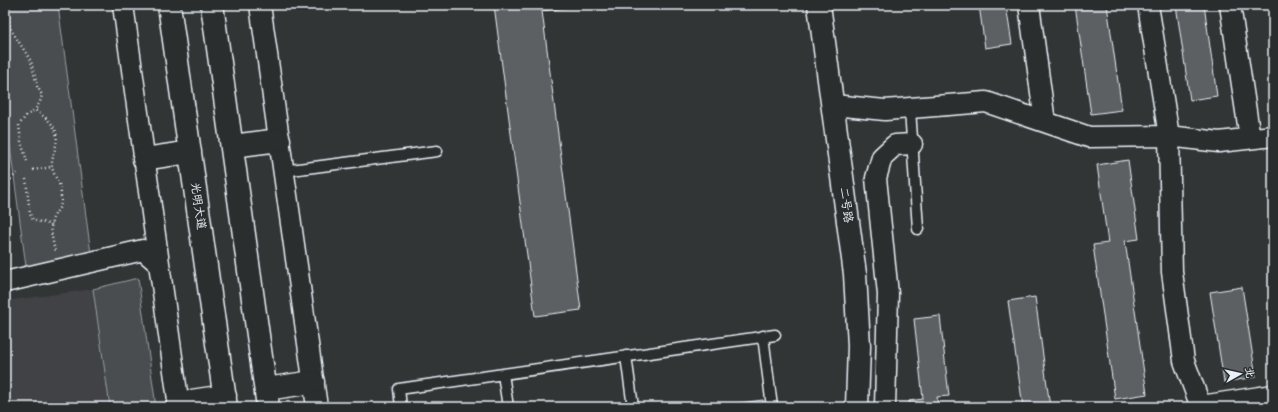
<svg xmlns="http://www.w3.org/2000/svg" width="1278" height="412" font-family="Pangolin,'LXGW WenKai TC',sans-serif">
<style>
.built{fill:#3f4244}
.green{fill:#494d4f;stroke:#989fa4}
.building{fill:#5c6063;stroke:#e8f1f8}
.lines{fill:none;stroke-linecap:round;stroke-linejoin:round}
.service-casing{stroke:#e8f1f8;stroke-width:13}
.minor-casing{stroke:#e8f1f8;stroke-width:23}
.tertiary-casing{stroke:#e8f1f8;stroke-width:25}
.primary-casing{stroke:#e8f1f8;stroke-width:25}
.path{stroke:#e8f1f8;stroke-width:2.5;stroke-dasharray:1 3;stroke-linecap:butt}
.service{stroke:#2a2d2e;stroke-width:10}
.minor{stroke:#2a2d2e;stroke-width:20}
.tertiary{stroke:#2a2d2e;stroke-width:22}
.primary{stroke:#2a2d2e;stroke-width:22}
.labels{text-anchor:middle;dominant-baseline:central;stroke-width:3;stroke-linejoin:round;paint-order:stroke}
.street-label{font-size:12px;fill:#e8f1f8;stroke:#2a2d2e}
</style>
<rect width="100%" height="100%" fill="#323536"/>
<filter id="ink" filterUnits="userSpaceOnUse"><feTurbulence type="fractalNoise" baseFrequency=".025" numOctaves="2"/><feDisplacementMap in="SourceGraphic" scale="8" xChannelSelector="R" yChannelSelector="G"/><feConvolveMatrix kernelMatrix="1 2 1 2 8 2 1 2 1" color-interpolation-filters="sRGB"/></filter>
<g filter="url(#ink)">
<path class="built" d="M93 289 110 407H5V301Z"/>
<path class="green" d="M5 5H58L93 269 27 274 5 109Z
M138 278 156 407H110L93 289Z"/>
<path class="building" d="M494 5H588L542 11 581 310 535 316Z
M979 5H1006L1012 44 985 48Z
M1075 5H1107L1122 110 1091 114Z
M1176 5H1204L1217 96 1190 100Z
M1128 160 1139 239 1125 241 1147 394 1115 399 1093 245 1108 243 1097 165Z
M1242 287 1256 377 1224 382 1210 292Z
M1035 297 1050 407H1023L1008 301Z
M940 316 949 396 937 397 938 407H910L909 401 923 399 914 319Z
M763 400 764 407H709Z"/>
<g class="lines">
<g class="service-casing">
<path id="service" d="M910 109 918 229
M283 171 437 151
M763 336 772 407
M626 356 633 407
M503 374 508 407
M401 407 399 389 775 335"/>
</g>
<g class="minor-casing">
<path id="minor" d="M123 5 179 407
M260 5 317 407
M1029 5 1045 122
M1148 5 1169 136 1172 272 1184 361 1201 407
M1230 5 1250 138
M833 105 885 110 986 102 1089 137 1169 136 1219 142 1273 136
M5 282 143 250 159 264
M1201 406 1273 395
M885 407 888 294 876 178 882 157 895 145 912 144"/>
</g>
<g class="tertiary-casing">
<path id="tertiary" d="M819 5 855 274 859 346 857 407"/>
</g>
<g class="primary-casing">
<path id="primary" d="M169 5 226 407
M212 5 268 407
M232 146 279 140
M144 159 190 152
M266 389 313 382
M178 403 225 396"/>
</g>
<path class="path" d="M7 5 10 28 31 61 37 86 42 95 40 102 35 110C50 121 61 128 55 149 54 154 51 162 52 167 53 173 57 179 59 184 61 189 61 195 61 199 62 207 56 211 53 218 49 229 53 241 55 251
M27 161 21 142 19 125 26 116 35 110
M33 170 52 167
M26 179 30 214 33 220 52 225
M5 185 18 172"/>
<use href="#service" class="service"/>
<use href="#minor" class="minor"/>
<use href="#tertiary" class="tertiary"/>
<use href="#primary" class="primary"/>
</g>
</g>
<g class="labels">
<g class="street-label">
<text transform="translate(846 205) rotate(82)">二号路</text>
<text transform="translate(198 206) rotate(82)">光明大道</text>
</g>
</g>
<rect width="1278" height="412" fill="none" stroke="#2a2d2e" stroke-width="20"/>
<rect x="10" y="10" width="1258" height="392" fill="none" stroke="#e8f1f8" stroke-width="1.5" filter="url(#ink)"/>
<g transform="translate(1240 374) rotate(82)" stroke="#2a2d2e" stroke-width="3" paint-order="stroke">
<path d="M0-3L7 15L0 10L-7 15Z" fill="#e8f1f8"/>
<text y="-6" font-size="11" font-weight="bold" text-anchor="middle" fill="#e8f1f8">北</text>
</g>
</svg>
